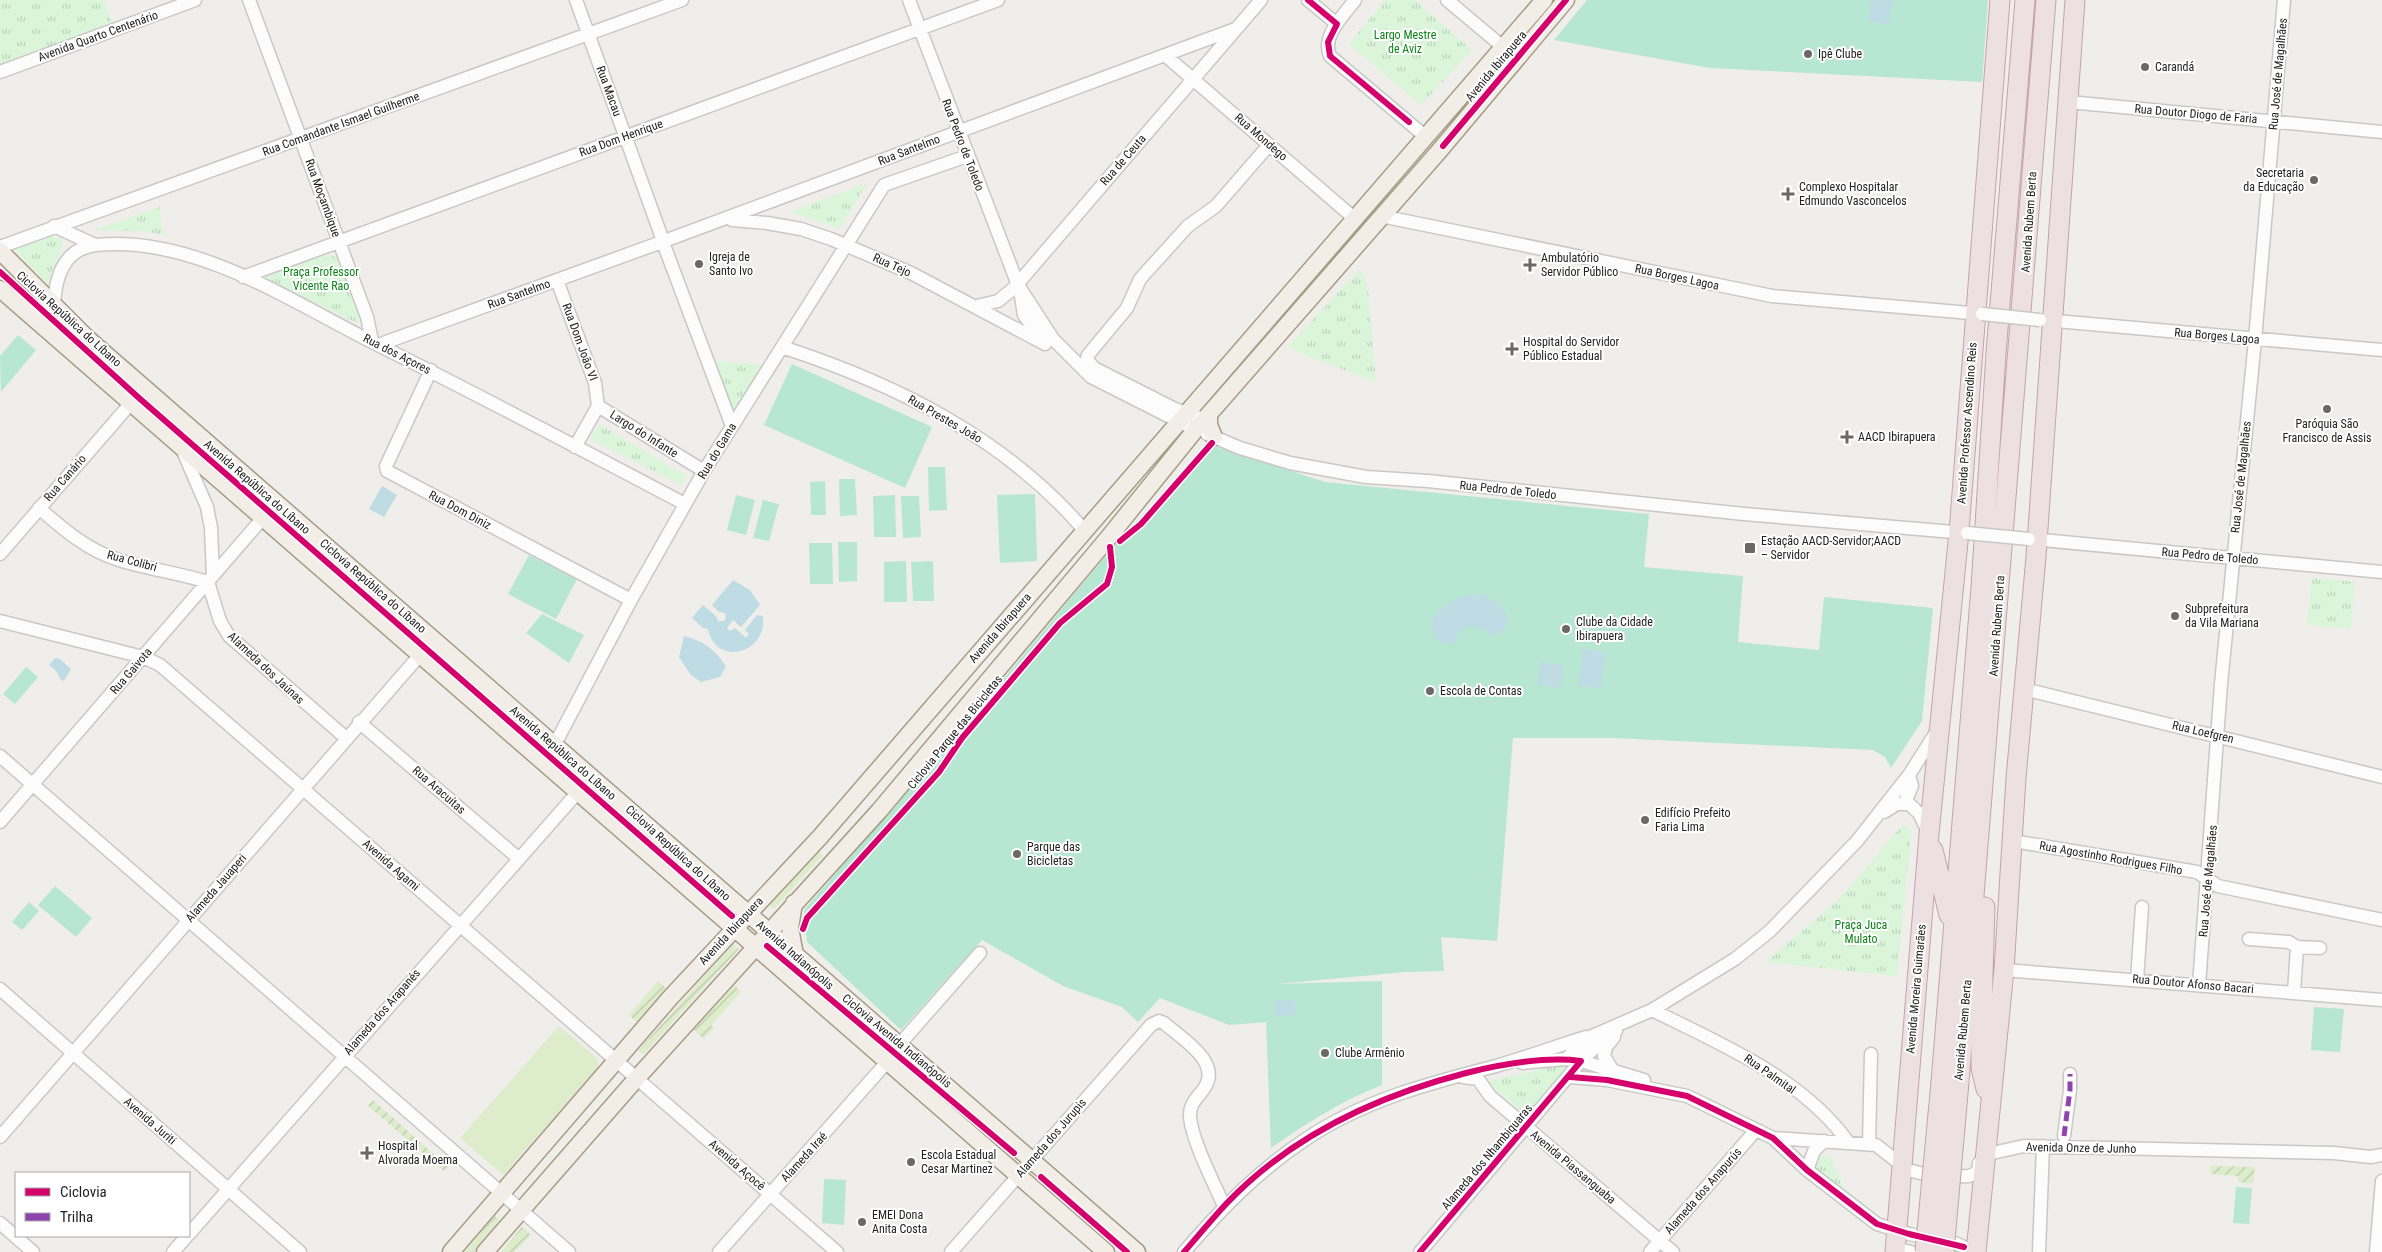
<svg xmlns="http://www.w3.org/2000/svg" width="2382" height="1252" font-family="'Roboto Condensed',sans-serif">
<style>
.grass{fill:#ddeccb}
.park{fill:url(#park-tufts)}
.garden{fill:url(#garden-furrows)}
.pitch{fill:#b7e6d2}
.water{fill:#bfdbe3}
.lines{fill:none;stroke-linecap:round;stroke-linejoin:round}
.minor-casing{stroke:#c9c8c7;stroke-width:15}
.major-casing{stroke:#a79c86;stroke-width:19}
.highway-casing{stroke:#c5a2ac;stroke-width:21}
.minor{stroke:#fdfcfc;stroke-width:12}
.major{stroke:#f3ede7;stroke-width:16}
.highway{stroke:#ece0e2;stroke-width:19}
.minor-bridge-casing{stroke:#c9c8c7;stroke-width:15;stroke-linecap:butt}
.highway-bridge-casing{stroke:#c5a2ac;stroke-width:21;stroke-linecap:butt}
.minor-bridge{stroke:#fdfcfc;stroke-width:12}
.highway-bridge{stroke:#ece0e2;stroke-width:19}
.quiet{stroke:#8e44ad;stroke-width:5;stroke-dasharray:10 5;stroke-linecap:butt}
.cycleway-casing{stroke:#fff;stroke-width:9}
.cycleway{stroke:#d6006c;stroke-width:6}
.poi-dot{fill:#6a6968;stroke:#fff;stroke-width:2}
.labels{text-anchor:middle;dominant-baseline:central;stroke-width:4;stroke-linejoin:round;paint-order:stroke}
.park-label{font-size:12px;fill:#0c8416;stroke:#fff}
.street-label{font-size:12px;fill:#222;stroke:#fff}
.poi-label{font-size:12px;fill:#222;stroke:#fff;text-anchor:start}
</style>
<defs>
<pattern id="park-tufts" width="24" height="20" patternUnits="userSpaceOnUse" patternTransform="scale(1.25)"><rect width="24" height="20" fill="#daf5da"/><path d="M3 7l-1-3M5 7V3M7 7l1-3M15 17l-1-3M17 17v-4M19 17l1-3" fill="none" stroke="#bbd2bb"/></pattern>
<pattern id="garden-furrows" width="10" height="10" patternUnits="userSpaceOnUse" patternTransform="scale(1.25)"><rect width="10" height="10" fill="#ddeccb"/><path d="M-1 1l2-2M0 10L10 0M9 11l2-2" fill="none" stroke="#bdcaae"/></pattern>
</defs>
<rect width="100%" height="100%" fill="#f0eeeb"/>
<path class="grass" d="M818 851 823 855 774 909 769 905Z
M559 1026 598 1059V1067L503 1175 460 1138Z"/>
<path class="park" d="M0 0H104L113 26 0 67Z
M1385 0H1415L1472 50 1421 105 1349 44Z
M867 183 840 228 790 212Z
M160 207 161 226 167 235 140 231 94 230Z
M51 236 62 239C65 251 50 269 48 284L14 249Z
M326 254 336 257 360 318 359 324 265 278 266 275Z
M1361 268 1368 290 1376 382 1302 354 1288 346Z
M713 361 765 365 733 415Z
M599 424 686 476 681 485 591 439Z
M2312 578 2355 582 2351 629 2307 625Z
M1903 824 1910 829 1911 834 1897 976 1766 962 1841 897Z
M1562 1063 1568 1065 1565 1070 1532 1109 1527 1111 1519 1109 1489 1083V1081L1543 1069Z
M1820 1156 1831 1157 1846 1194 1814 1171 1815 1158Z"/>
<path class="garden" d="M733 944 739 949 643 1055 638 1051Z
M658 981 668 990 639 1024 629 1015Z
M734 985 741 992 711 1025 714 1028 704 1039 694 1030Z
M373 1100 448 1167 444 1171 368 1106Z
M2210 1166 2255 1167 2253 1184 2238 1182V1176L2211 1174Z
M495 1216 500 1220 473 1252H464Z
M522 1227 531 1235 515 1252H501Z"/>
<path class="pitch" d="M1587 0H1988L1982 82 1710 68 1554 40Z
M18 335 36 350 1 392 0 356Z
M792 364 932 427 905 488 764 425Z
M1209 444 1325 482 1649 514 1644 567 1743 576 1738 642 1819 650 1824 597 1933 608 1922 721 1891 768 1885 757 1873 750 1613 738H1513L1497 941 1441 937 1444 971 1405 972 1277 984 1382 981V1085C1341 1101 1307 1123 1271 1148L1266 1022 1229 1025 1160 998 1138 1022 1122 1007 1063 986 982 940 901 1030 807 942 804 910 977 711 1118 541Z
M928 467H945L947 510 929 511Z
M839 479H855L857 515 840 516Z
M825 481 826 515H811L810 482Z
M1035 494 1037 561 1000 563 997 495Z
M736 495 755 500 746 535 727 530Z
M895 495 896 537H874L873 496Z
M901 496H919L921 537 903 538Z
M763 500 779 504 769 541 753 538Z
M838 542H857V581L839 582Z
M809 543H832L833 584H810Z
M529 555 577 579 556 619 508 594Z
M906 561 907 602H884V562Z
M933 561 934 601H913L911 562Z
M542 614 584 635 569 663 526 633Z
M26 667 38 677 15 704 3 694Z
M55 886 92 918 76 937 38 905Z
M29 902 39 911 22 930 12 922Z
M2314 1007 2344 1009 2340 1052 2311 1050Z
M824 1179 846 1180 844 1225 822 1223Z
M2236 1187 2252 1188 2249 1224 2233 1223Z"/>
<path class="water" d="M1871 0H1892L1889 24 1869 22Z
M382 486 397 495 384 517 369 509Z
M733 580 750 590 760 605 741 627 733 620 727 628 730 631 735 628 746 638 749 634 745 630 757 615 763 616C768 653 716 668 708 629L703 628 692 618 703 605 716 616 718 621H724L726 617 725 613 719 612 712 605Z
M1479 594C1503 598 1522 627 1493 636 1482 628 1468 621 1458 635 1456 638 1455 642 1452 645L1440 642C1415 617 1456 593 1479 594Z
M684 636C704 641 714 649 726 666L720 677 701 682 691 675 679 657Z
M1583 649 1605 651 1601 688 1579 686Z
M55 658 60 659 71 669 64 681 61 680 57 672 49 665Z
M1541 662 1563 665 1561 688 1538 685Z
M1285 999 1294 1001 1297 1011 1291 1017 1282 1015 1278 1017C1274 1012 1274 1004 1278 1000L1282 1001Z"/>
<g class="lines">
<g class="minor-casing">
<path id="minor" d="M249 0 367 317 372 341
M576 0 662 238
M909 0 1018 285 1053 339 1091 377 1186 425
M1308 0 1337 24
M1355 0C1344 15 1321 36 1330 56L1426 137
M1447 0 1503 47
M1166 56 1355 219
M0 72 195 0
M2069 102 2382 132
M884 185 967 156
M1381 216 1772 296 1982 314
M732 220 767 223 801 229 831 239 911 273 1045 344
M54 226 95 245
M667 240 1235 29
M664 245 732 426
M0 247 682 0
M243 277 998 0
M557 280 595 383 598 406
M1021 296 1024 315 1042 340
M54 306C55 278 63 249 96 245 196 235 295 304 380 346 483 397 584 451 685 504
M977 306 998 301 1014 288 1261 0
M2045 320 2382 350
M378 345 659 243
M782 347C896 384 1005 438 1084 530
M1087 367 1094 368 1175 409 1205 420
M1094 368 1087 360 1088 355 1127 308 1140 279 1188 226 1216 206 1269 145
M431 370 386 466 387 471 631 600
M1207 434 1240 448 1290 463 1366 477 1428 481 1744 514 1965 533
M575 447 598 406 704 471
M182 449 207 507 211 528 213 576
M39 508C63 529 88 551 119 560 148 569 178 573 208 582L220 621 229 636 346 738
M2031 539 2382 572
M0 554 131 403
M0 621 143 657 160 665 837 1252
M2024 689 2382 777
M359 722 518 858
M554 746 631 600 704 471 884 185
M0 756 569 1252
M1905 802 1912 786 1909 775
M1884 812 1897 804H1909L1919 813 1928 832
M0 822 262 519
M2013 841 2197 872 2218 886 2382 920
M2249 939 2289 942 2297 947 2320 948
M2004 970 2382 1000
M2137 980 2142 907
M2199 985 2221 684 2255 340 2284 0
M0 989 300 1252
M2294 992 2297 947
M1652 1010C1721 1044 1802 1078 1848 1142
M899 1045 980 953
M1566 1059 1590 1037 1652 1010 1735 959 1770 931 1857 841 1909 775 1937 731
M1522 1063 1566 1059 1581 1061 1644 1080
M1613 1071 1604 1056 1606 1047 1614 1037
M1463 1077 1478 1079 1490 1096 1673 1252
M1570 1077 1607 1080 1687 1096 1773 1138 1807 1170 1877 1224 1909 1234 1955 1243 1975 1252
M2064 1136 2070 1090V1074
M0 1137 433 640
M1773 1138 1876 1145 1908 1170 1936 1177 1969 1176 1978 1172 1979 1163 1992 1153 2024 1146 2334 1153 2371 1157 2382 1155
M1869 1144 1871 1054
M1807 1170 1814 1151 1824 1141
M0 1223 33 1252
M189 1234 578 792
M1895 1248 1911 1252
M173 1252 187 1236
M719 1252 887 1062
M951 1252 1151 1025 1159 1021 1164 1023C1182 1039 1224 1063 1203 1090 1196 1099 1189 1105 1190 1117 1192 1141 1214 1183 1224 1206
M1184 1252C1221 1209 1259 1170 1306 1139 1364 1100 1430 1083 1496 1066 1527 1057 1557 1046 1586 1037
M1420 1252 1581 1061 1602 1041 1616 1031
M1650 1252 1756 1130
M2039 1252 2043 1146
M2376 1252 2382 1181"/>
</g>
<g class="major-casing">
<path id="major" d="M0 251 87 338 1137 1252
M0 289 1106 1252
M1209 415V425L1214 437
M794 903 790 928 795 955
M451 1252 670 998 820 837 1544 0
M485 1252 637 1078 879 811 1108 538 1196 429 1440 150 1566 0"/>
</g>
<g class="highway-casing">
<path id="highway" d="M1933 850 1949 915
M1985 907 1981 1045V1068L1986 1089
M1941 1082 1981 587 1996 353 2025 0
M1959 1082 2046 0
M1895 1252 1929 834 1959 532 2000 0
M1976 1252 2004 970 2016 778 2036 557 2075 0"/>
</g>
<use href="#minor" class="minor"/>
<use href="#major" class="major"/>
<use href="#highway" class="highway"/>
<g class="minor-bridge-casing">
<path id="minor-bridge" d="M1982 314 2040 320
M1967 533 2029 539"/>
</g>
<g class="highway-bridge-casing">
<path id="highway-bridge" d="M1925 1252 1941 1082
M1944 1252 1959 1082"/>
</g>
<use href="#minor-bridge" class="minor-bridge"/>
<use href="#highway-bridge" class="highway-bridge"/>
<path class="quiet" d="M2064 1136 2070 1090V1074"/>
<g class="cycleway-casing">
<path id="cycleway" d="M1308 0 1337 24 1328 42 1330 56 1409 122
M1443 146 1566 0
M0 272 139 398 732 916
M1120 541 1141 524 1212 443
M803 929 807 918 939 772 962 738 1060 623 1107 584 1112 567 1110 547
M767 946 1014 1153
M1570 1077 1607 1080 1687 1096 1773 1138 1807 1170 1877 1224 1909 1234 1964 1247
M1041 1177 1127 1252
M1184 1252C1198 1236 1212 1219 1227 1203 1291 1136 1377 1096 1466 1073 1502 1064 1544 1056 1581 1061L1420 1252"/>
</g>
<use href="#cycleway" class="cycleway"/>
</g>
<g class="poi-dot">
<circle cx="1808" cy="54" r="5"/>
<circle cx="2145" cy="67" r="5"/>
<circle cx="2314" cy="180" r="5"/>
<path d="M1785.5 186.5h5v5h5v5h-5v5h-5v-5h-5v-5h5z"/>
<circle cx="699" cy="264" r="5"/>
<path d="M1527.5 257.5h5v5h5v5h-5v5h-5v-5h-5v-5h5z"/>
<path d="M1509.5 341.5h5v5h5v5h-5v5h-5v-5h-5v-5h5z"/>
<circle cx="2327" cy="409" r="5"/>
<path d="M1844.5 429.5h5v5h5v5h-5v5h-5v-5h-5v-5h5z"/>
<rect x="1744" y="542" width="12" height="12" rx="2.5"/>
<circle cx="2175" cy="616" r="5"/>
<circle cx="1566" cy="629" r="5"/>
<circle cx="1430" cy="691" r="5"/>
<circle cx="1645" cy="820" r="5"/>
<circle cx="1017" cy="854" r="5"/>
<circle cx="1325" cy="1053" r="5"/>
<path d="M364.5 1145.5h5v5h5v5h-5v5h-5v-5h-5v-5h5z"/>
<circle cx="911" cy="1162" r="5"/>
<circle cx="862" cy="1222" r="5"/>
</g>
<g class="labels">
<g class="park-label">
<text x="1405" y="35">Largo Mestre<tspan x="1405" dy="14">de Aviz</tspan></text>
<text x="321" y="272">Praça Professor<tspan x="321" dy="14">Vicente Rao</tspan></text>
<text x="1861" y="925">Praça Juca<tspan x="1861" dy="14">Mulato</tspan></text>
</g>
<g class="street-label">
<text transform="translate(98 36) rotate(-20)">Avenida Quarto Centenário</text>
<text transform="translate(1496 66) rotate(-50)">Avenida Ibirapuera</text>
<text transform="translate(2278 74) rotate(-85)">Rua José de Magalhães</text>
<text transform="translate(609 91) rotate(70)">Rua Macau</text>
<text transform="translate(2196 114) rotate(5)">Rua Doutor Diogo de Faria</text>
<text transform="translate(341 124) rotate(-20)">Rua Comandante Ismael Guilherme</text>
<text transform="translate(1261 137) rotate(41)">Rua Mondego</text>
<text transform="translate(621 138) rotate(-20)">Rua Dom Henrique</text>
<text transform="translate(963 145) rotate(69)">Rua Pedro de Toledo</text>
<text transform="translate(909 150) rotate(-21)">Rua Santelmo</text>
<text transform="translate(1123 160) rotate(-49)">Rua de Ceuta</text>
<text transform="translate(323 198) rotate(70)">Rua Moçambique</text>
<text transform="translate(2029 222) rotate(-86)">Avenida Rubem Berta</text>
<text transform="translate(892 265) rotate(24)">Rua Tejo</text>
<text transform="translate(1677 277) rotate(12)">Rua Borges Lagoa</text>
<text transform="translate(519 294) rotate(-20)">Rua Santelmo</text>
<text transform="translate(69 319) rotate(42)">Ciclovia República do Líbano</text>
<text transform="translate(2217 336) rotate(5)">Rua Borges Lagoa</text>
<text transform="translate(580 342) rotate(70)">Rua Dom João VI</text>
<text transform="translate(397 354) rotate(27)">Rua dos Açores</text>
<text transform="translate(945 419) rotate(30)">Rua Prestes João</text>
<text transform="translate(1967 423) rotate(-86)">Avenida Professor Ascendino Reis</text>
<text transform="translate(644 434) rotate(32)">Largo do Infante</text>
<text transform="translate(717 451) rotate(-59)">Rua do Gama</text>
<text transform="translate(2241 477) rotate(-84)">Rua José de Magalhães</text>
<text transform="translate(65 478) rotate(-49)">Rua Canário</text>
<text transform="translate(257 487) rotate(41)">Avenida República do Líbano</text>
<text transform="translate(1508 490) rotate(6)">Rua Pedro de Toledo</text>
<text transform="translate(460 510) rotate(28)">Rua Dom Diniz</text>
<text transform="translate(2210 556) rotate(5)">Rua Pedro de Toledo</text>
<text transform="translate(132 561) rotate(15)">Rua Colibri</text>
<text transform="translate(373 586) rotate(41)">Ciclovia República do Líbano</text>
<text transform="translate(1997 626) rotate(-86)">Avenida Rubem Berta</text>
<text transform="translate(1000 628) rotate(-49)">Avenida Ibirapuera</text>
<text transform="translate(266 668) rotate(43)">Alameda dos Jaúnas</text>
<text transform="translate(131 671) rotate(-49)">Rua Gaivota</text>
<text transform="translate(955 732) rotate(-51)">Ciclovia Parque das Bicicletas</text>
<text transform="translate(2203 732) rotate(13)">Rua Loefgren</text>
<text transform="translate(563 753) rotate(41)">Avenida República do Líbano</text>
<text transform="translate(439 790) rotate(41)">Rua Aracuítas</text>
<text transform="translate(678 853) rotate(42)">Ciclovia República do Líbano</text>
<text transform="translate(2111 858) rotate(10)">Rua Agostinho Rodrigues Filho</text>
<text transform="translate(391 865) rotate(41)">Avenida Agami</text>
<text transform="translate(2208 881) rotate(-85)">Rua José de Magalhães</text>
<text transform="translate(216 888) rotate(-49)">Alameda Jauaperi</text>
<text transform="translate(731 931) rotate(-47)">Avenida Ibirapuera</text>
<text transform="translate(795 955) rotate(41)">Avenida Indianópolis</text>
<text transform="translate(2193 984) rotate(5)">Rua Doutor Afonso Bacari</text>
<text transform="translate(1916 989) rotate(-85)">Avenida Moreira Guimarães</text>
<text transform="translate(382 1012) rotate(-49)">Alameda dos Arapanés</text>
<text transform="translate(1963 1030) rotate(-85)">Avenida Rubem Berta</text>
<text transform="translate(897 1041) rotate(40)">Ciclovia Avenida Indianópolis</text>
<text transform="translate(1770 1074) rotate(35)">Rua Palmital</text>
<text transform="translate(150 1121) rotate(41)">Avenida Juriti</text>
<text transform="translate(1051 1138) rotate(-49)">Alameda dos Jurupis</text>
<text transform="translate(2081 1148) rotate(1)">Avenida Onze de Junho</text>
<text transform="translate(804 1157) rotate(-48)">Alameda Iraé</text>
<text transform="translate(1487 1157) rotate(-50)">Alameda dos Nhambiquaras</text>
<text transform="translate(737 1165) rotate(41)">Avenida Açocê</text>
<text transform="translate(1573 1167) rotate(40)">Avenida Piassanguaba</text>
<text transform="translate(1703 1191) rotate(-49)">Alameda dos Anapurús</text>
</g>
<g class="poi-label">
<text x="1818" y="54">Ipê Clube</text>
<text x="2155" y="67">Carandá</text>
<text x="2304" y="173" text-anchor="end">Secretaria<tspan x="2304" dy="14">da Educação</tspan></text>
<text x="1799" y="187">Complexo Hospitalar<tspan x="1799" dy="14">Edmundo Vasconcelos</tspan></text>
<text x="709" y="257">Igreja de<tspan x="709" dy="14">Santo Ivo</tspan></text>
<text x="1541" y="258">Ambulatório<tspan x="1541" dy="14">Servidor Público</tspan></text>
<text x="1523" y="342">Hospital do Servidor<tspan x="1523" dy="14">Público Estadual</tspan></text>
<text x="2327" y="424" text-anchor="middle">Paróquia São<tspan x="2327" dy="14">Francisco de Assis</tspan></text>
<text x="1858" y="437">AACD Ibirapuera</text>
<text x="1761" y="541">Estação AACD-Servidor;AACD<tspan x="1761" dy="14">– Servidor</tspan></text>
<text x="2185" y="609">Subprefeitura<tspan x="2185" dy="14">da Vila Mariana</tspan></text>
<text x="1576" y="622">Clube da Cidade<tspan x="1576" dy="14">Ibirapuera</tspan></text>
<text x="1440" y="691">Escola de Contas</text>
<text x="1655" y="813">Edifício Prefeito<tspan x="1655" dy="14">Faria Lima</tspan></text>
<text x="1027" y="847">Parque das<tspan x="1027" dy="14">Bicicletas</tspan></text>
<text x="1335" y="1053">Clube Armênio</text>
<text x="378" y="1146">Hospital<tspan x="378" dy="14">Alvorada Moema</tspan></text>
<text x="921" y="1155">Escola Estadual<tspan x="921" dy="14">Cesar Martinez</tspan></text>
<text x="872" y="1215">EMEI Dona<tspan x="872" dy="14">Anita Costa</tspan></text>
</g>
</g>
<rect x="15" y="1172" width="175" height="65" fill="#ffffff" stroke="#a7a7a7"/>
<rect x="25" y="1188" width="25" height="8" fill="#d6006c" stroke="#a7a7a7"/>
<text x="60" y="1197" font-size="15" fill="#222222">Ciclovia</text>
<rect x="25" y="1213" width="25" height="8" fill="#8e44ad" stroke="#a7a7a7"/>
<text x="60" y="1222" font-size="15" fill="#222222">Trilha</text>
</svg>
